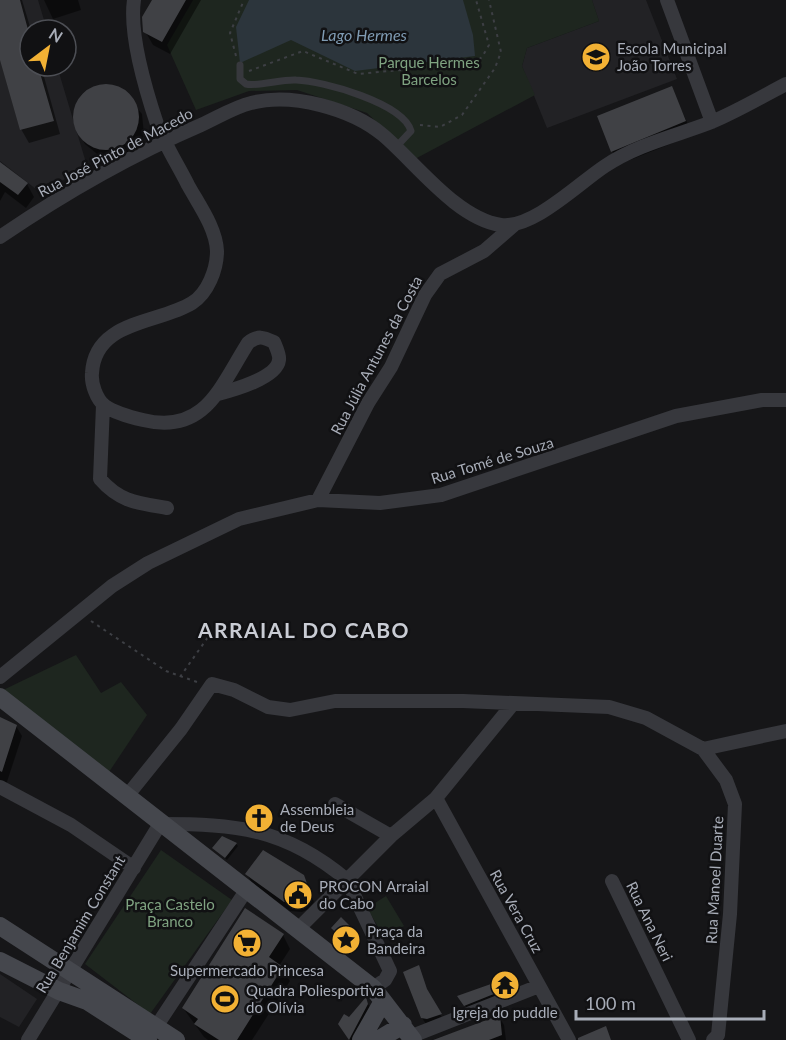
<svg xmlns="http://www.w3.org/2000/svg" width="786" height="1040" font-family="Lato,sans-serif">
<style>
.built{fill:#222225}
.green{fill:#1e261f}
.water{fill:#2c353c}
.shadow{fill:#0007}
.building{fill:#404145}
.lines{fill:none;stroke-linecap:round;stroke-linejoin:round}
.path{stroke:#3d3f44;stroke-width:2;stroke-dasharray:3 4.5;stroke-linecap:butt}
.lane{stroke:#37383d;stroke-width:7}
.street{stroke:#37383d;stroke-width:14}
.secondary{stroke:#45474d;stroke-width:18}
.labels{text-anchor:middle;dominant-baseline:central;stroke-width:5;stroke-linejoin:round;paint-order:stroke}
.poi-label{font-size:15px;fill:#a8adb8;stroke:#111113;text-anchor:start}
.park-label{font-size:15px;fill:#7fa381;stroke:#111113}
.street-label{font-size:15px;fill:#a8adb8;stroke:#111113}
.water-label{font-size:16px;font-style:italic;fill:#7f9bb3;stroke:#111113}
.district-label{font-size:21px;font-weight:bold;letter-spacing:1.5px;fill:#c9ccd4;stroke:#111113}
</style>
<rect width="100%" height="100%" fill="#161618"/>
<path class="built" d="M0 0H38L47 30H30V66H57L87 166 41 193 0 161Z
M592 0H646L677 79 547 128 522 66 527 48 599 21Z
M0 974 37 999 19 1027 0 1017Z"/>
<path class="green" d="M193 0H592L599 21 527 48 522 66 535 95 415 159 367 113 297 90 249 91 196 110 167 45Z
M76 655 101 693 121 682 147 715 109 772 1 691Z
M161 850 232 900 150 1014 85 964Z
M386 896 404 926 384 937 367 908Z"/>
<path class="water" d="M249 0H463L473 35 475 56 355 71 291 40 240 63 236 27Z"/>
<path class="shadow" d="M0 0H22L31 30 30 66H41L60 134 29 143 21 129 0 55Z
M44 0H78L81 10 53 19Z
M154 0H201L170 54 153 45 145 31Z
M103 85 122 89 142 114 144 134 141 144 124 158H102L85 144 79 133 75 111 78 101 93 87Z
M671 88 693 135 620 164 612 151Z
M0 164 27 184 34 197 26 208 5 192 0 201Z
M0 720 16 726 22 736 5 788 0 790Z
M236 844 238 846 227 860 214 848Z
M247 874 305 882 314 902 309 909 302 912 290 911 252 883Z
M333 928 355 933 358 939 351 947Z
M283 935 290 949 279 966 290 981 252 1040H208L204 1037 183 1008Z
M418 967 429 996 444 1021 426 1024 422 1018Z
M510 979 516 991 468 1010 459 996Z
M365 999 370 1007 356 1040H350L344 1031Z
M499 1017 504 1025 506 1040H432Z"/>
<path class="building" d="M0 0H20L30 37V66H38L54 121 20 130 0 60Z
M152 0H186L162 42 143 32 142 17Z
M73 117a33 33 0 1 1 66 0a33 33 0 1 1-66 0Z
M672 86 686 121 611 152 597 116Z
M0 162 28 183 18 195 0 182Z
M0 717 17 725 2 772 0 771Z
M222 836 237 843 225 858 212 848Z
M263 850 304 875 310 892 304 900 297 903 284 902 245 874Z
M245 908 284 934 269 957 283 967 237 1040H219L194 1024 198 1019 182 1008Z
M341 917 356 932 346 942 331 928Z
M419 965 427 989 442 1014 427 1019 421 1018 403 972Z
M511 977 514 986 464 1006 457 996Z
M366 997 368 1004 349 1040 338 1024 344 1014 349 1017Z
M500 1015 502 1035 489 1040H433Z
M606 1026 611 1040H578V1038Z"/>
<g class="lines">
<path class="path" d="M236 56 230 33 244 0
M249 71 303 51 358 74 474 63 482 57 489 45 476 0
M420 125 440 127 462 115 495 68 501 52 489 0
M91 621 166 671 197 682
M180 677 213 630"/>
<path class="lane" d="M240 65V79L246 84C257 87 282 79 296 80 323 81 403 103 411 131L396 147"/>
<path class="street" d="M134 0C129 34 146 91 157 124 165 145 178 165 188 185 199 205 216 228 217 251 217 269 208 293 192 303 158 324 95 320 92 373 91 383 96 399 105 406 115 413 130 417 143 420 205 435 220 387 248 343 258 335 263 337 274 342 276 347 280 355 279 360 277 378 233 390 218 394
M667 0 712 122
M0 237C63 194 131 155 201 125 217 118 234 107 251 103 292 92 352 109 383 135 415 162 457 219 501 225 533 229 579 183 605 166 636 145 675 136 709 123 736 112 761 97 786 84
M103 405 100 479C120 502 138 503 167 508
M318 500 368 403 391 367 425 295 440 274 484 251 514 225
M0 677 112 586 148 563 239 519 318 500 380 503 441 495 676 416 762 400H786
M703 749 786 731
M0 787 71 825 134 868
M127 796 181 729 212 684 234 690 268 707 290 710 335 701H463L609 707 646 718 703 749 726 780 735 804 730 914 718 1035 713 1040
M436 798 569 1040
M335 804 391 836
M612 881 689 1040
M299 928 391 836 436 798 512 705
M152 1033 247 889
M412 1036 539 986
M28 1040 160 824C237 824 285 828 347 880L390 971 385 980 373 988"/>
<path class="secondary" d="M0 697 373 988 413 1040
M0 926 176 1040
M0 961 59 991 87 1001 148 1040
M361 1040 383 1001
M378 1040 403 1025"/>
</g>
<defs>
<g id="school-disc" transform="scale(1.5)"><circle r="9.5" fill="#f2b134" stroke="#111113"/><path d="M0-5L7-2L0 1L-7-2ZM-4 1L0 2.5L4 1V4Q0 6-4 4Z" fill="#111"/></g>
<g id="church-disc" transform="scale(1.5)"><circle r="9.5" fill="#f2b134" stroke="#111113"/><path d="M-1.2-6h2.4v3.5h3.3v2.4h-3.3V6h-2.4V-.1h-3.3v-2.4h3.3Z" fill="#111"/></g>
<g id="civic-disc" transform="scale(1.5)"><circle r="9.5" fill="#f2b134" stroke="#111113"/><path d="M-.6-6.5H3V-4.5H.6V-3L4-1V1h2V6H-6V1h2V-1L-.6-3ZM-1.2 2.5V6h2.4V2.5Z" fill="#111"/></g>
<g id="sight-disc" transform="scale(1.5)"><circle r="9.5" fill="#f2b134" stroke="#111113"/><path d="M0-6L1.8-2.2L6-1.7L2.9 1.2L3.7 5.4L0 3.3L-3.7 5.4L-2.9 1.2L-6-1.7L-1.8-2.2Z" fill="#111"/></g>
<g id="supermarket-disc" transform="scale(1.5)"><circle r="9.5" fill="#f2b134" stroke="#111113"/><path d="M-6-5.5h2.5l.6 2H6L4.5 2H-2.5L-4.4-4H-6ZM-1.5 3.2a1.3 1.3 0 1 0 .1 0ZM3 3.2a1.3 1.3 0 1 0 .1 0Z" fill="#111"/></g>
<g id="temple-disc" transform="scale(1.5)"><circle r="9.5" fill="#f2b134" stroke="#111113"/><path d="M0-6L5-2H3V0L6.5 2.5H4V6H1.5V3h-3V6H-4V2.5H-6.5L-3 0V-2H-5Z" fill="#111"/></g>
<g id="stadium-disc" transform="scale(1.5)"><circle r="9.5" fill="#f2b134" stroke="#111113"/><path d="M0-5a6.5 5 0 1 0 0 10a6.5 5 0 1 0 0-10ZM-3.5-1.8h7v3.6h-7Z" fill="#111"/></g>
</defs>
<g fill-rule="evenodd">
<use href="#school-disc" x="596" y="57"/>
<use href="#church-disc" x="259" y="818"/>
<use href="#civic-disc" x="298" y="895"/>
<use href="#sight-disc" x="346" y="940"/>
<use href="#supermarket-disc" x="247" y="943"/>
<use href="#temple-disc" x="505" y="985"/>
<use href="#stadium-disc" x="225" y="999"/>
</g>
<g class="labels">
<g class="poi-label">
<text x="617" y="48">Escola Municipal<tspan x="617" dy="17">João Torres</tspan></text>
<text x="280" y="809">Assembleia<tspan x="280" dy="17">de Deus</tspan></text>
<text x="319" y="886">PROCON Arraial<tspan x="319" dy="17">do Cabo</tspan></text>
<text x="367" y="931">Praça da<tspan x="367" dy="17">Bandeira</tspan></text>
<text x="247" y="970" text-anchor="middle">Supermercado Princesa</text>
<text x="246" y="990">Quadra Poliesportiva<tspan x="246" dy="17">do Olívia</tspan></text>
<text x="505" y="1012" text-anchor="middle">Igreja do puddle</text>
</g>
<g class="park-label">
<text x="429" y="62">Parque Hermes<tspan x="429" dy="17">Barcelos</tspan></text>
<text x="170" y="904">Praça Castelo<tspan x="170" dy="17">Branco</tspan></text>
</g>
<g class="street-label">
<text transform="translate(115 152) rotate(-28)">Rua José Pinto de Macedo</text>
<text transform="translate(376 355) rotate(-62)">Rua Júlia Antunes da Costa</text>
<text transform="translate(492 460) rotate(-17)">Rua Tomé de Souza</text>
<text transform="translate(714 880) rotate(-87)">Rua Manoel Duarte</text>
<text transform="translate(517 911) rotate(61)">Rua Vera Cruz</text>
<text transform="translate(650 921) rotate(64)">Rua Ana Neri</text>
<text transform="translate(80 924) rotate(-59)">Rua Benjamim Constant</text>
</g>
<g class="water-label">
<text x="364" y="34">Lago Hermes</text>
</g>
<g class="district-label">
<text x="304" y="629">ARRAIAL DO CABO</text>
</g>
</g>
<g transform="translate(48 48) rotate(32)"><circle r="28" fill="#111113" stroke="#4d4f55" stroke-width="1.5"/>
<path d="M0-4.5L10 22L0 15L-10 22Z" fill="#f2b134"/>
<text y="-9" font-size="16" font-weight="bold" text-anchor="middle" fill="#a8adb8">N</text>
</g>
<path d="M576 1010v9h188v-9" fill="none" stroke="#a8adb8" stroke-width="3"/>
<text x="585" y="1010" font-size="18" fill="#a8adb8" stroke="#111113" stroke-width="4.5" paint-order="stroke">100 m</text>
</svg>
